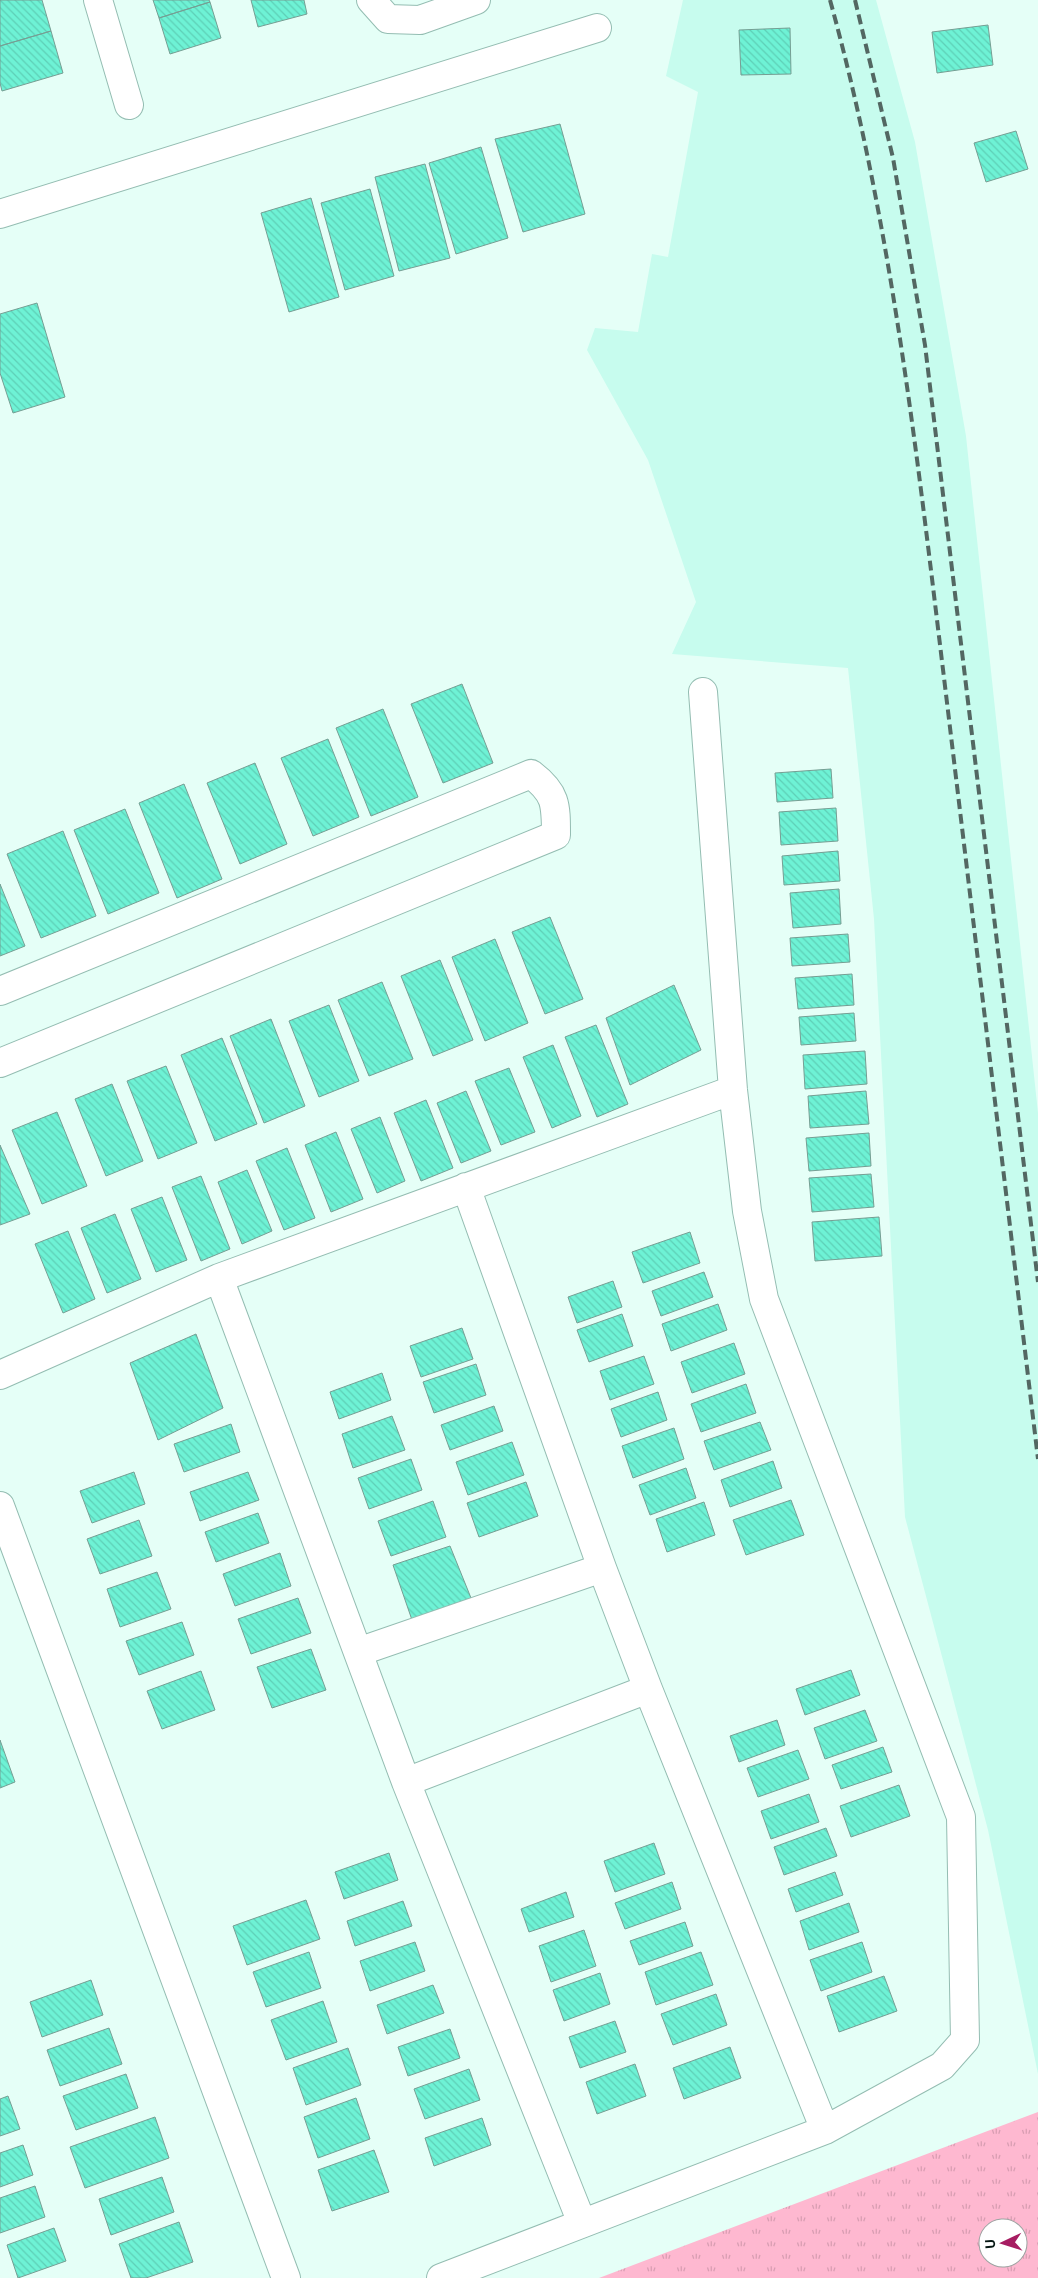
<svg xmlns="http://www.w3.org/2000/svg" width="1038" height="2278" font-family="Ubuntu,sans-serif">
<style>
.built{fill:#c7fcee}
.grass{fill:url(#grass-tufts);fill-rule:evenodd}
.building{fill:url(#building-back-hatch);stroke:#769e93}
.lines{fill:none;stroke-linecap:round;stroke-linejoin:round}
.minor-casing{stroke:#94bdb2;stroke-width:30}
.minor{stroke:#fff;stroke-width:28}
.rail{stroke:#536762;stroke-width:4;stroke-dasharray:10 5;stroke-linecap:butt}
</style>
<defs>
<pattern id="grass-tufts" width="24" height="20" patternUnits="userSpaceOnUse" patternTransform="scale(1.25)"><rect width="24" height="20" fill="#feb8d0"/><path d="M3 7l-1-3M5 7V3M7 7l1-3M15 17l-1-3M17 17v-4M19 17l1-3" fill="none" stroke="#d89db2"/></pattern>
<pattern id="building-back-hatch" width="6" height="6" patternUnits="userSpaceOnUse" patternTransform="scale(1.25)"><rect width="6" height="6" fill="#6ef2d5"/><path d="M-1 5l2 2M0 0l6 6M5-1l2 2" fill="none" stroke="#5ecfb6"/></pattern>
</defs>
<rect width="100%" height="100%" fill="#e5fff7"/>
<path class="built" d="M683 0H876L915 142 966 436 1038 1113V2074L988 1830 905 1517 874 919 848 668 672 654 696 602 648 460 587 350 595 328 638 332 652 254 668 257 698 92 666 76Z"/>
<path class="grass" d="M1038 2112V2278H599ZM988 2228H1018V2258H988Z"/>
<path class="building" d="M0 0H42L51 31 0 46Z
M153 0H209L210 2 159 18Z
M251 0H304L307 14 258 27Z
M210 2 221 38 170 54 159 18Z
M988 25 993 65 937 73 932 32Z
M790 28 791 74 741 75 739 30Z
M51 31 63 73 2 91 0 83V46Z
M560 124 585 214 523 232 495 139Z
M1016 131 1028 169 986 182 974 143Z
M481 147 508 238 456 254 429 163Z
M425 164 450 258 399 271 375 177Z
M370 189 394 276 345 290 321 203Z
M311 198 339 297 289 312 261 213Z
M37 303 65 397 13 413 0 373V314Z
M462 684 493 763 443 783 411 704Z
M383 709 418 797 371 816 336 728Z
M328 739 359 817 313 836 281 758Z
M255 763 287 844 240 864 207 783Z
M831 769 833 798 777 802 775 773Z
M184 784 222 879 177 898 139 803Z
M836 808 838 841 781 845 779 812Z
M125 809 159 893 108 914 74 830Z
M63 831 96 916 41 938 7 854Z
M838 851 840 881 784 885 782 856Z
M0 884 25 946 0 956Z
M839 889 841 924 793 928 790 893Z
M550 917 583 999 545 1014 512 932Z
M848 934 850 962 792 966 790 938Z
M495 939 528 1023 485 1041 452 957Z
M440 960 473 1040 433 1056 401 976Z
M852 974 854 1005 798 1009 795 978Z
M382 982 413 1059 369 1076 338 1000Z
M674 985 701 1050 630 1085 606 1018Z
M329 1005 359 1081 319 1097 289 1021Z
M854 1013 856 1041 801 1045 799 1017Z
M271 1019 305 1106 264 1123 230 1036Z
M596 1025 628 1104 597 1117 565 1037Z
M222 1038 257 1124 215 1141 181 1055Z
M553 1045 581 1116 552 1128 523 1057Z
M865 1051 867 1084 805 1089 803 1055Z
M166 1066 197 1143 158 1159 127 1081Z
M509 1068 535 1132 501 1145 475 1081Z
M112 1084 143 1161 106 1176 75 1099Z
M466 1091 491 1151 461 1163 437 1103Z
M866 1091 869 1124 810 1128 808 1096Z
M426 1100 453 1168 421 1181 394 1113Z
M57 1112 87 1186 42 1204 12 1130Z
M380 1117 405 1181 377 1193 351 1129Z
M336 1132 363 1199 331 1212 305 1145Z
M869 1133 871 1166 809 1171 806 1138Z
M0 1145 30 1214 0 1225Z
M287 1148 315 1218 284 1230 256 1161Z
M247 1170 272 1231 242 1244 218 1182Z
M871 1174 874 1207 812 1212 809 1178Z
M201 1176 230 1249 201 1261 172 1187Z
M162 1197 187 1260 156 1272 131 1209Z
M115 1214 141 1279 107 1293 81 1228Z
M879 1217 882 1256 815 1261 812 1222Z
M68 1231 95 1299 63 1313 35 1244Z
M690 1232 700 1263 643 1283 632 1252Z
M704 1272 713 1297 661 1316 652 1291Z
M613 1281 622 1307 577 1323 568 1297Z
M718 1304 727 1330 671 1351 662 1324Z
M622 1314 633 1346 589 1362 577 1330Z
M462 1328 473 1359 421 1377 410 1346Z
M196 1334 223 1408 158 1440 130 1363Z
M734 1343 745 1374 692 1393 681 1362Z
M644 1356 654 1384 610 1400 600 1371Z
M476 1364 486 1395 434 1413 423 1382Z
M382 1373 391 1400 339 1419 330 1392Z
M746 1384 756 1413 701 1432 691 1404Z
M658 1392 667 1420 621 1437 611 1409Z
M494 1406 503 1431 450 1450 441 1425Z
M392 1416 405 1450 353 1468 342 1434Z
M760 1422 771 1450 714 1470 704 1441Z
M231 1424 240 1452 184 1472 174 1444Z
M674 1428 684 1459 633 1478 622 1446Z
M512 1442 524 1475 468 1495 456 1462Z
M411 1459 422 1490 369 1509 358 1478Z
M773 1461 782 1488 730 1507 721 1480Z
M686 1468 696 1498 650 1515 639 1485Z
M134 1472 145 1504 92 1523 80 1491Z
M248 1472 259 1500 200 1521 190 1492Z
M526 1482 538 1516 479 1537 467 1503Z
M791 1500 804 1535 746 1555 733 1520Z
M433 1501 446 1537 391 1556 378 1521Z
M704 1502 715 1535 667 1552 656 1519Z
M258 1513 269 1543 216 1562 205 1532Z
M139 1520 152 1556 100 1574 87 1539Z
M450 1546 471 1598 412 1620 393 1565Z
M280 1553 291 1586 235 1606 223 1574Z
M157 1572 171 1609 120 1627 107 1589Z
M298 1598 311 1633 251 1654 238 1619Z
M182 1622 194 1655 139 1675 126 1641Z
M311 1649 326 1690 272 1708 257 1667Z
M851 1670 860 1695 805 1715 796 1689Z
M201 1671 215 1710 162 1729 147 1691Z
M865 1710 877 1741 825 1759 814 1728Z
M777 1720 785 1745 739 1762 730 1736Z
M0 1740 15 1782 0 1788Z
M883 1747 892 1772 841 1789 832 1765Z
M798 1750 809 1779 758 1797 747 1768Z
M899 1785 910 1816 851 1837 840 1806Z
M809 1794 819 1822 771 1839 761 1811Z
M826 1828 837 1856 784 1875 774 1847Z
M654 1843 665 1874 615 1892 604 1861Z
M389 1853 398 1880 344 1899 335 1872Z
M835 1872 843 1895 796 1912 788 1889Z
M672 1882 681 1909 625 1929 615 1903Z
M566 1892 574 1917 529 1932 521 1909Z
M306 1900 320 1939 247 1965 233 1926Z
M403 1901 412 1926 355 1946 347 1921Z
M849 1903 859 1932 809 1950 800 1921Z
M685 1922 693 1946 639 1965 630 1941Z
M584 1930 596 1966 551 1982 539 1946Z
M415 1942 425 1971 370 1991 360 1961Z
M862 1942 872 1972 821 1991 810 1960Z
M309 1952 321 1988 266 2007 253 1972Z
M701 1952 713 1985 656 2005 645 1972Z
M600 1973 610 2004 564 2021 553 1990Z
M884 1976 897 2011 839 2032 827 1996Z
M91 1980 103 2015 42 2037 30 2002Z
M433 1985 444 2013 387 2034 377 2005Z
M716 1994 727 2025 673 2045 661 2014Z
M323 2001 337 2042 286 2060 271 2020Z
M615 2021 626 2052 580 2068 569 2037Z
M109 2028 122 2064 60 2086 47 2050Z
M450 2029 460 2058 408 2076 398 2047Z
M730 2047 741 2078 684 2099 673 2068Z
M348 2048 361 2085 306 2105 293 2068Z
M635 2064 646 2096 597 2114 586 2082Z
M469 2069 480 2100 425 2119 414 2089Z
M126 2074 138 2108 76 2130 63 2096Z
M8 2096 20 2129 0 2136V2099Z
M356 2098 370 2139 318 2158 304 2117Z
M155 2117 169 2158 85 2188 70 2147Z
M482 2118 491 2145 434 2166 425 2138Z
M23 2145 33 2175 0 2187V2153Z
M374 2150 389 2192 332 2211 318 2170Z
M162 2177 174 2212 111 2235 99 2199Z
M35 2186 45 2217 0 2233V2198Z
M179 2222 193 2262 146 2278H131L119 2244Z
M54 2228 66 2261 18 2278 7 2245Z"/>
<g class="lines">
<g class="minor-casing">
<path id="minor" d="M98 0 129 105
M371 0 388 19 420 20 476 0
M0 214 597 28
M0 991 531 774C556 793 556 804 556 835L0 1063
M466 1187 602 1568 648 1689 825 2130
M219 1278 406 1782 582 2223
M0 1375 219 1278 733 1090
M0 1506 286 2278
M358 1652 602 1568
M406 1782 648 1689
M441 2278 825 2130 942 2066 965 2040 961 1817 764 1299 747 1211 733 1090 703 692"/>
</g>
<use href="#minor" class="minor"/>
<path class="rail" d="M830 0C892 224 917 456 945 686 976 944 1007 1201 1038 1459
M855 0 893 158 925 345 1038 1282"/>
</g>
<g transform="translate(1003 2243) rotate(266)"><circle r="24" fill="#ffffff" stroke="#9ca3a1"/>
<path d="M0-4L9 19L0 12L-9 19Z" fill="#a71d62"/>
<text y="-8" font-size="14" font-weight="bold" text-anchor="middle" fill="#071814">U</text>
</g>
</svg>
